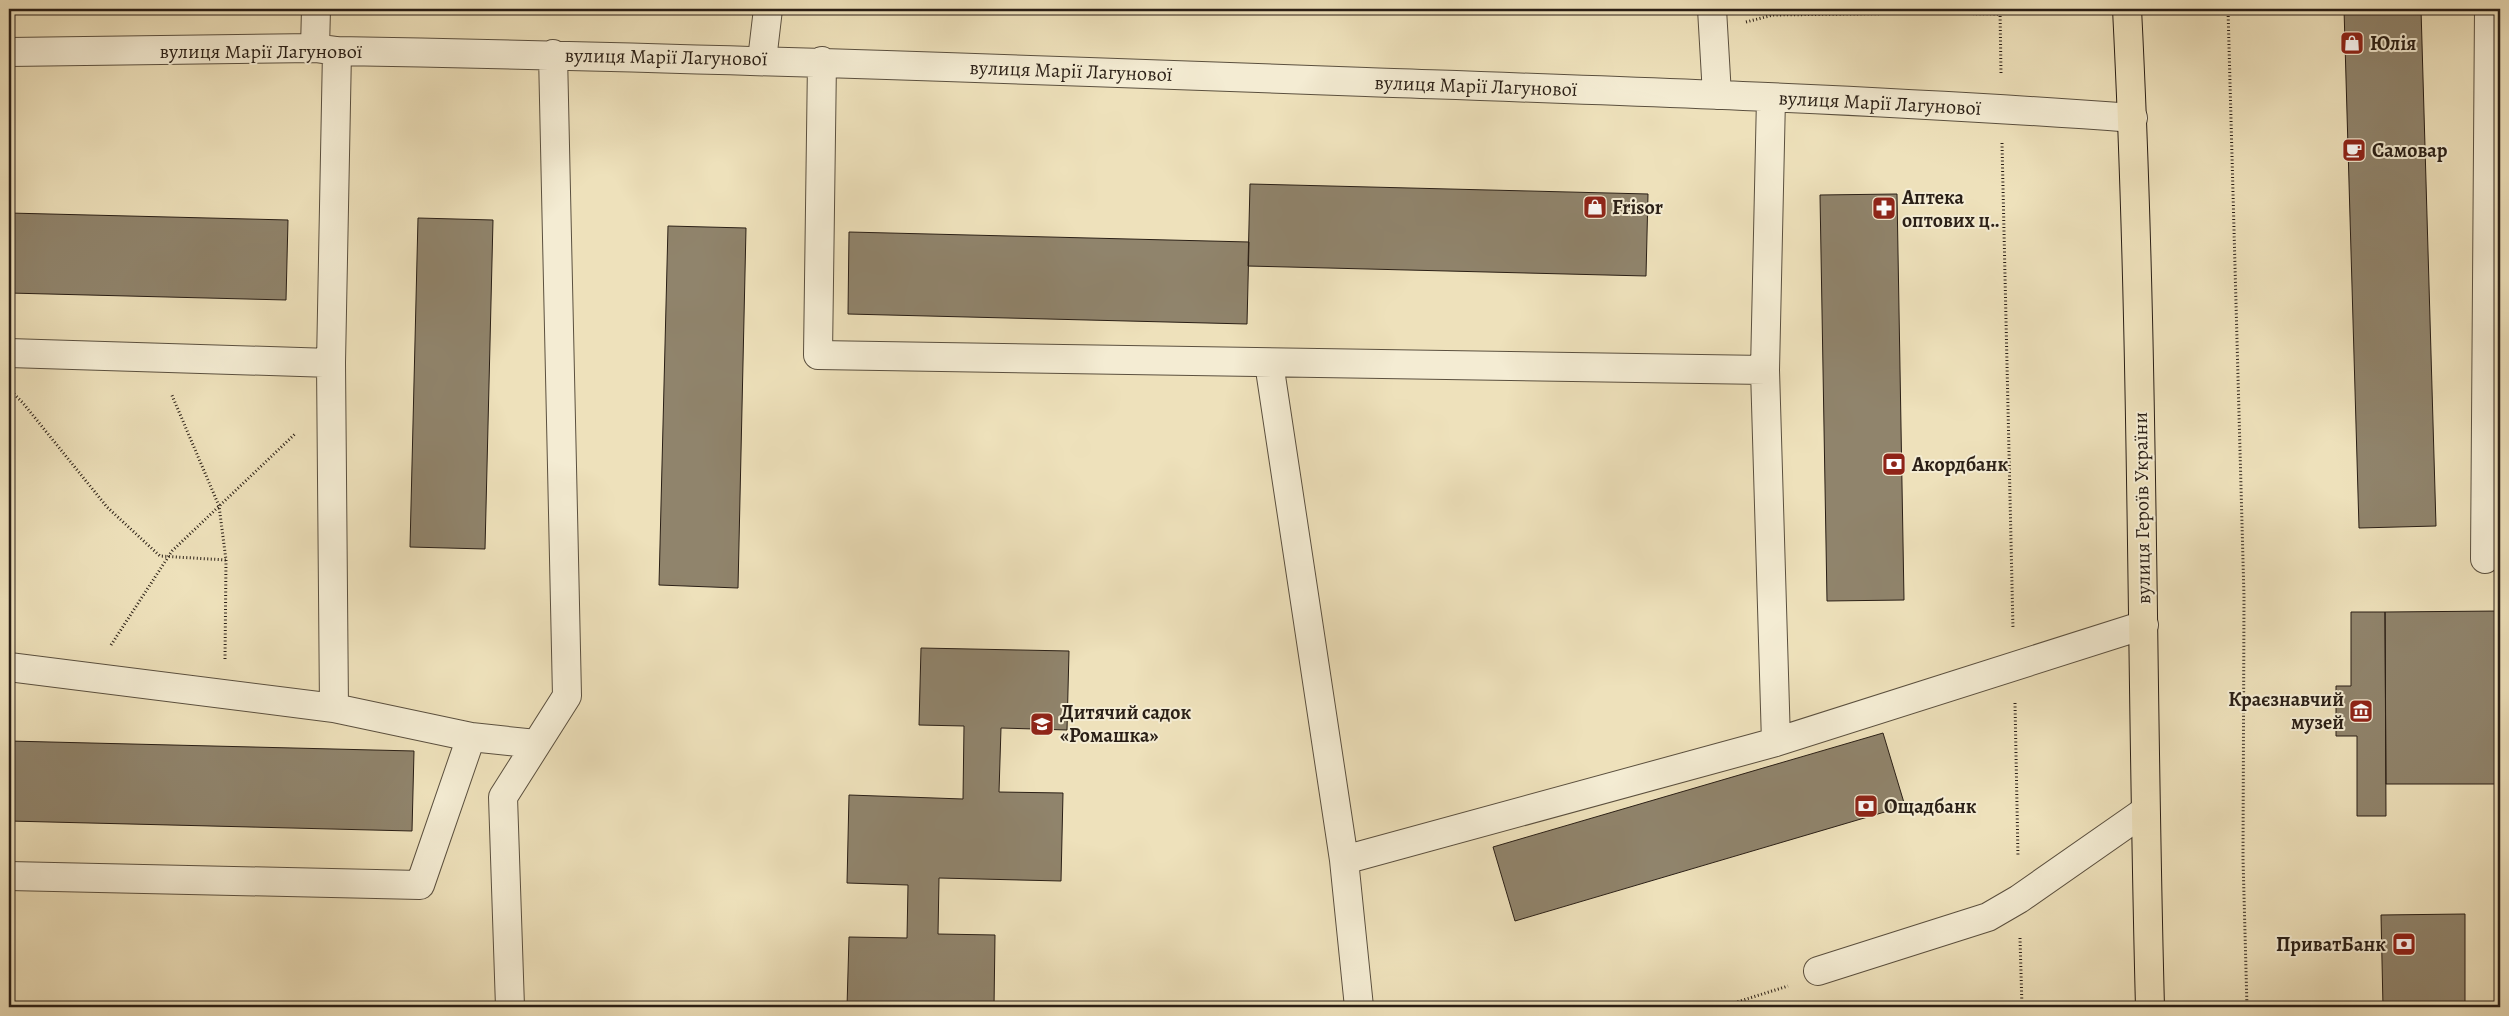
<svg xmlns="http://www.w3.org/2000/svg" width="2509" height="1016" font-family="Alegreya,serif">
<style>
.building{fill:#90846c;stroke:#2a1f16}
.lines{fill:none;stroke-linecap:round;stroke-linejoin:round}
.minor-casing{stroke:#5b503f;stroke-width:30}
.major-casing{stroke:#2a1f16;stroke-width:30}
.path{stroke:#2a1f16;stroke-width:3;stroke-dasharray:1 2.5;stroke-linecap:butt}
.minor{stroke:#f4ecd3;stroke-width:28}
.major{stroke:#eee1bb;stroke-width:28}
.labels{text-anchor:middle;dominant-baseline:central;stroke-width:4;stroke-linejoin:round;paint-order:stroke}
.poi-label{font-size:20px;font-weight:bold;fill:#2a1f16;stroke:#f4ecd3;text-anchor:start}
.street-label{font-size:20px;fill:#2a1f16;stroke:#f4ecd3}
</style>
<rect width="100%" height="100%" fill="#eee1bb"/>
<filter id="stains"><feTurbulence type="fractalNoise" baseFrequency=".004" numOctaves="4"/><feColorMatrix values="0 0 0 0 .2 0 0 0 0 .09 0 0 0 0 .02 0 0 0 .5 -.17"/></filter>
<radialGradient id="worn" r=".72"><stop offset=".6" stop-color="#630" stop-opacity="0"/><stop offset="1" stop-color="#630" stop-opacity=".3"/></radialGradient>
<path class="building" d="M2344 9H2421L2436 526 2359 528Z
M1250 184 1648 194 1646 276 1248 266Z
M1897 194 1904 600 1827 601 1820 195Z
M9 213 288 220 286 300 9 293Z
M418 218 493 220 485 549 410 547Z
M668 226 746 228 738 588 659 585Z
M849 232 1249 242 1247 324 848 314Z
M9 509H14L13 581H9Z
M2500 611V784H2386L2385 612Z
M2351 612H2385L2386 816H2357V736H2336V686H2351Z
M921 648 1069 651 1067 730 1001 728 999 792 1063 793 1061 881 939 878 938 934 995 935 994 1007H847L849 937 907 938 908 885 847 883 849 795 963 799 964 726 919 725Z
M1883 733 1905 806 1515 921 1493 847Z
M9 741 414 751 412 831 9 821Z
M2465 914V1007H2383L2381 915Z"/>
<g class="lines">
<g class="minor-casing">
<path id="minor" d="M1712 9 1717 95
M315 48 316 9
M9 52 315 48 337 51C680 57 1023 69 1366 82 1621 91 1877 99 2133 118
M762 60 768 9
M822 61 818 355 1765 370
M1771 98 1765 370 1776 742
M9 353 331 363
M1269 363 1344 860 1359 1007
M2485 559 2489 9
M9 667 334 708 471 737
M334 708 331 363 337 51
M1344 860 1776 742 2144 625
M9 876 420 885 471 737 536 744
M1818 971 1988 917 2019 899 2145 811
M510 1007 503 797 567 696 553 54"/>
</g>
<g class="major-casing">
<path id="major" d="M2127 9C2144 341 2141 674 2150 1007"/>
</g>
<path class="path" d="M2000 9 2001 74
M2228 9 2244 597 2243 858 2247 1007
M1746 22 1773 15 1929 13 2000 14
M2002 143 2013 629
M9 389 23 403 107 507 160 556 226 560 219 506 171 393
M111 645 172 551 296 433
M225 659 226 560
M2015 703 2018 857
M2020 938 2022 1007
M1721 1007 1788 986"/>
<use href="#minor" class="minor"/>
<use href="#major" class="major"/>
</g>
<defs>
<g id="shop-square" transform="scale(1.25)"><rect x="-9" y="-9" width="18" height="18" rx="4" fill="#8f2418" stroke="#f4ecd3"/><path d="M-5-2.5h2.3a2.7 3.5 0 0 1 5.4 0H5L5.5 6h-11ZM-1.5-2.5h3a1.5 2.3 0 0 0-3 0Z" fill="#fff"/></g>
<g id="cafe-square" transform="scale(1.25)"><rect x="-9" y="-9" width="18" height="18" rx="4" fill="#8f2418" stroke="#f4ecd3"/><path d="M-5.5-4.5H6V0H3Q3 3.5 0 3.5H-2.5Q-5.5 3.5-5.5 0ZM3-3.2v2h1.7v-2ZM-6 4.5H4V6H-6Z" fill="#fff"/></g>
<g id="pharmacy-square" transform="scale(1.25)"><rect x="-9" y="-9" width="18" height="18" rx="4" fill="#8f2418" stroke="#f4ecd3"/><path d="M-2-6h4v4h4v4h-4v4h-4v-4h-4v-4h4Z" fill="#fff"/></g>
<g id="bank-square" transform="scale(1.25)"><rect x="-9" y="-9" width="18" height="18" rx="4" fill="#8f2418" stroke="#f4ecd3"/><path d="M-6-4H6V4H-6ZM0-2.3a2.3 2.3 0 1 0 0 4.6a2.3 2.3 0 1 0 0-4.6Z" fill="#fff"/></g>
<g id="museum-square" transform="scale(1.25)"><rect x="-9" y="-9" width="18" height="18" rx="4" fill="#8f2418" stroke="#f4ecd3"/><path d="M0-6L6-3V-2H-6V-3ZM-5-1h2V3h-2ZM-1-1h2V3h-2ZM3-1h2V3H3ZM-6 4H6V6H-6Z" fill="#fff"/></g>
<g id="school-square" transform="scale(1.25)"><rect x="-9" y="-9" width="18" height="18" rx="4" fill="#8f2418" stroke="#f4ecd3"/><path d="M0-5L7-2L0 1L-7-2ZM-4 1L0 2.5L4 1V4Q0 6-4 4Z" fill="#fff"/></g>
</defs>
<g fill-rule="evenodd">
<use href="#shop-square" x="2352" y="43"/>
<use href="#cafe-square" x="2354" y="150"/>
<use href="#shop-square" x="1595" y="207"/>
<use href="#pharmacy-square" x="1884" y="208"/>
<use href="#bank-square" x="1894" y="464"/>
<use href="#museum-square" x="2361" y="711"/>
<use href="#school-square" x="1042" y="724"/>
<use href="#bank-square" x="1866" y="806"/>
<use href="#bank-square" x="2404" y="944"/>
</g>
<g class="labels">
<g class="poi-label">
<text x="2370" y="43">Юлія</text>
<text x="2372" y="150">Самовар</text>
<text x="1902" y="197">Аптека<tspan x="1902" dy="23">оптових ц‥</tspan></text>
<text x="1612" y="207">Frisor</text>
<text x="1912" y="464">Акордбанк</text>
<text x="2344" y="699" text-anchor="end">Краєзнавчий<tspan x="2344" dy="23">музей</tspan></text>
<text x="1060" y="712">Дитячий садок<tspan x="1060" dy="23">«Ромашка»</tspan></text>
<text x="1884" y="806">Ощадбанк</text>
<text x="2386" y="944" text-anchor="end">ПриватБанк</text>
</g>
<g class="street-label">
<text x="261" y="51">вулиця Марії Лагунової</text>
<text transform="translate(666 57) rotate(1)">вулиця Марії Лагунової</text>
<text transform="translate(1071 71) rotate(2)">вулиця Марії Лагунової</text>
<text transform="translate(1476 86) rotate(2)">вулиця Марії Лагунової</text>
<text transform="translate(1880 103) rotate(3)">вулиця Марії Лагунової</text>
<text transform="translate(2142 508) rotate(-91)">вулиця Героїв України</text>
</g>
</g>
<rect width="2509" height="1016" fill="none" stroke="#eee1bb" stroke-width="30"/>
<rect x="10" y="10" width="2489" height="996" fill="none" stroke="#2a1f16" stroke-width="2.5"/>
<rect x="15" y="15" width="2479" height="986" fill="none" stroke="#2a1f16"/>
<rect width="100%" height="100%" filter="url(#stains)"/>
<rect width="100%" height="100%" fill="url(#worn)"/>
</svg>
